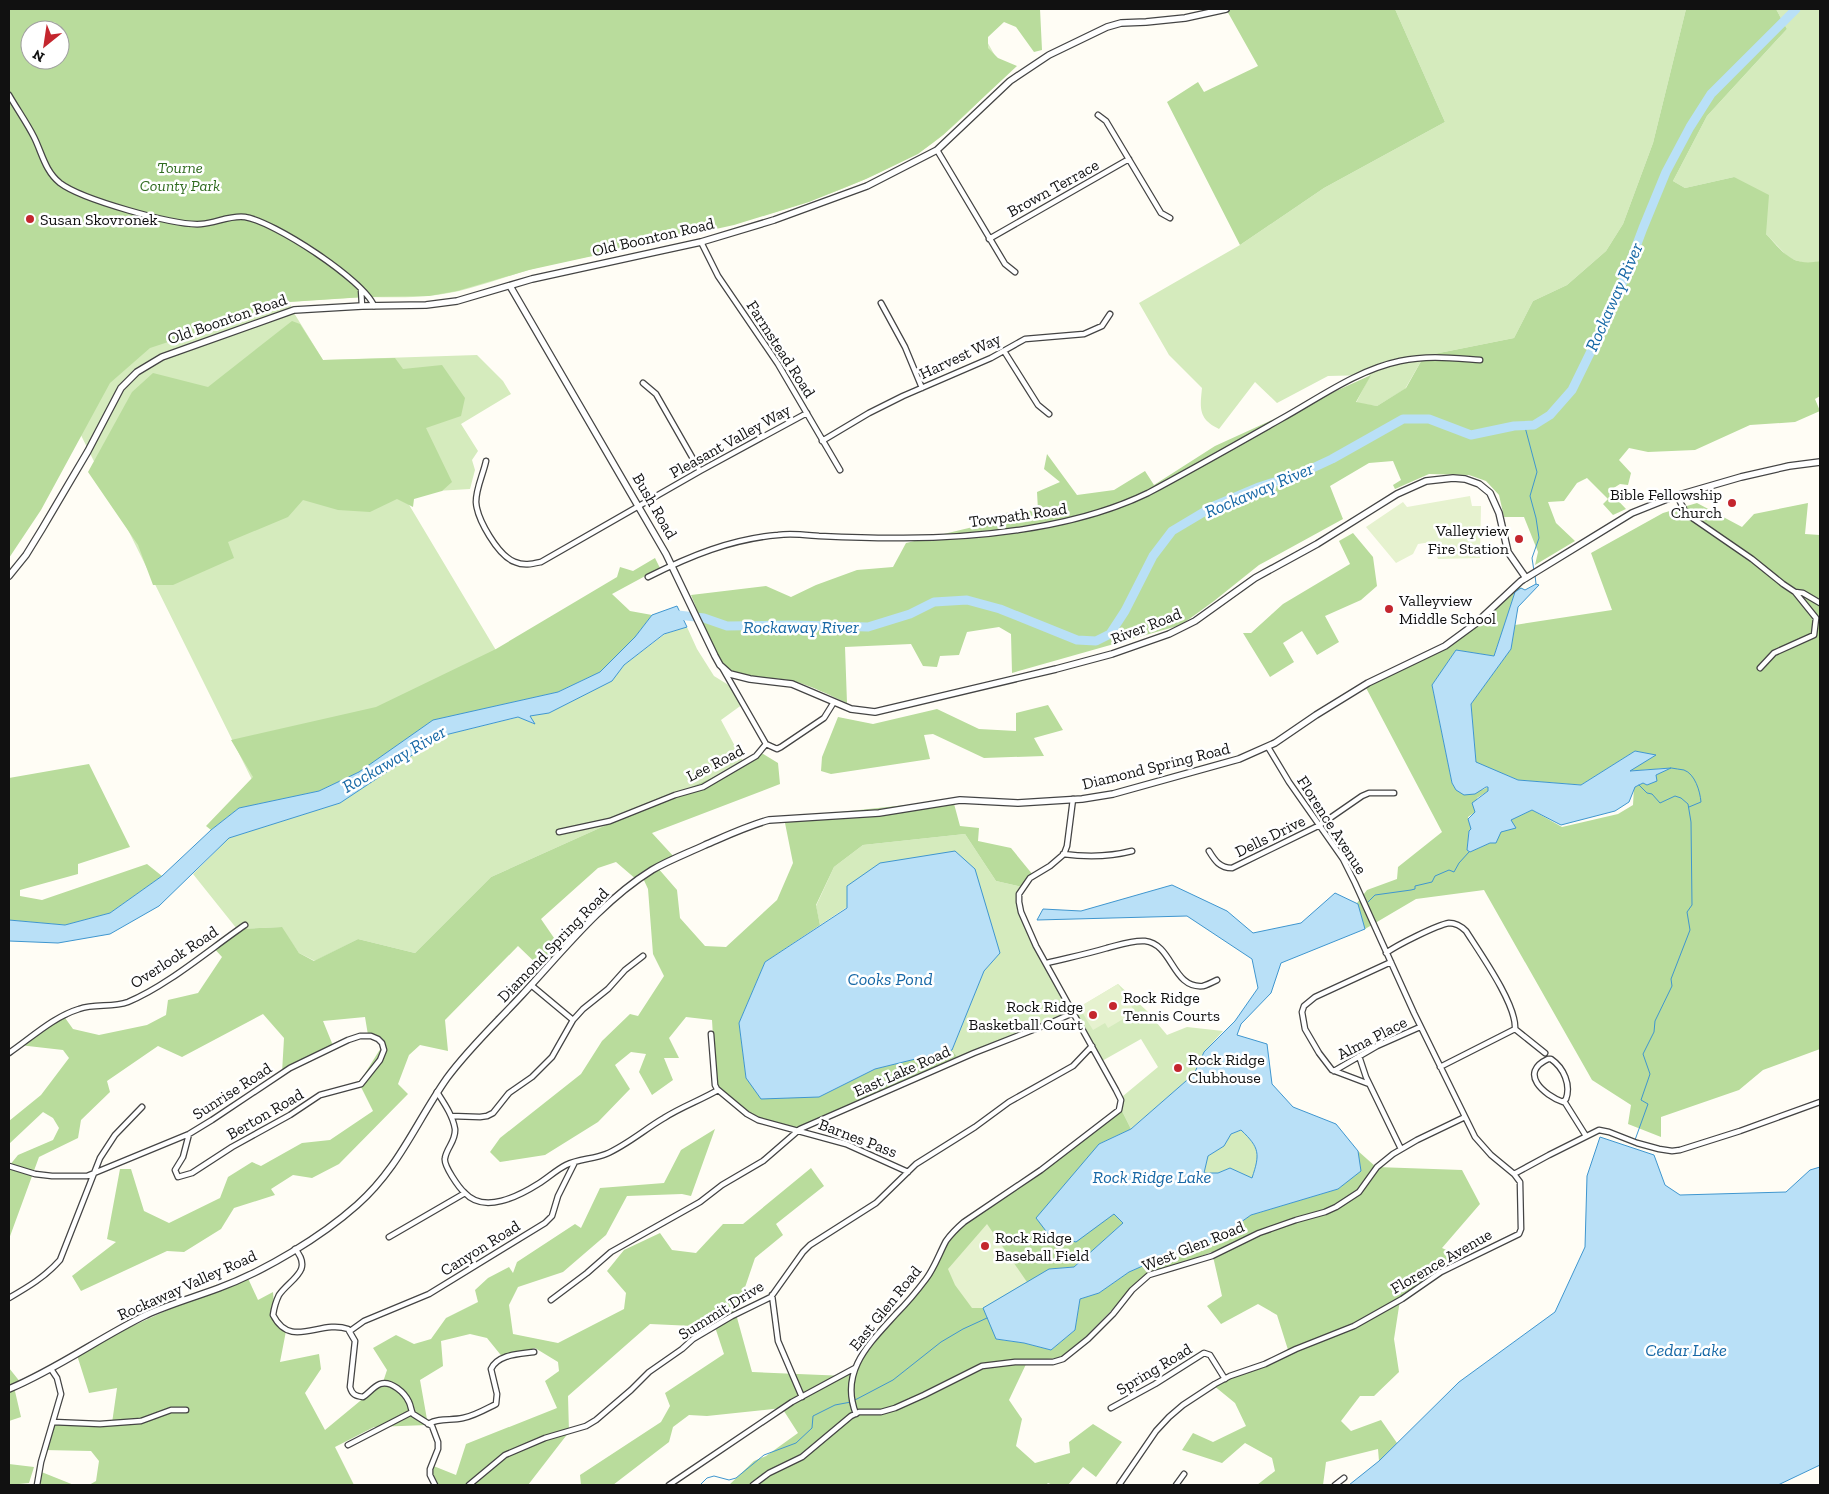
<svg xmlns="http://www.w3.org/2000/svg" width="1829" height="1494" font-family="'Zilla Slab',serif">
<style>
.green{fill:#d5ebbd;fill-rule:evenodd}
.forest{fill:#b9dc9c;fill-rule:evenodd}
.pitch{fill:#e6f2cf}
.water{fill:#b9e0f7;stroke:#3f96cf;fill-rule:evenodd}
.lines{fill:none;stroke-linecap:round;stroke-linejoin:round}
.stream{stroke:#3f96cf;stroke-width:1}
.river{stroke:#b9e0f7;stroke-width:9}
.minor-casing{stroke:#444;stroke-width:7}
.tertiary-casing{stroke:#444;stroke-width:8}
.minor{stroke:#fff;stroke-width:4.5}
.tertiary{stroke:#fff;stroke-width:5.5}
.poi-dot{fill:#c4262e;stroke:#fff;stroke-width:2}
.labels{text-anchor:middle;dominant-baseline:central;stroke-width:5;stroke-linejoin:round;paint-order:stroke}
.park-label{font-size:16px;font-style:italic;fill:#2f6b1f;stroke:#fff}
.street-label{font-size:16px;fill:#111;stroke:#fff}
.poi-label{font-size:16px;fill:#111;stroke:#fff;text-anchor:start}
.water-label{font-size:18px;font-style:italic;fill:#1768a6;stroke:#fff}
</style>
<rect width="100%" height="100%" fill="#fffdf5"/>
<path class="green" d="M9 9 969 10 1006 75C980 99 946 138 916 154 801 218 671 238 544 266 506 275 468 293 428 296 408 298 387 297 367 297 341 298 315 300 289 302L294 313 323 360 477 355 503 381 511 394 461 424 478 451 472 460 475 470 470 489 402 493 497 652 490 712 267 810 68 409ZM30 30H60V60H30Z
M1395 9H1686L1653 143 1623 224 1606 251 1567 285 1533 301 1514 338 1424 356 1405 389 1377 406 1356 403 1370 375 1328 376 1277 403 1255 382 1219 429C1198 419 1200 408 1202 388L1169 355 1139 303 1240 245 1324 188 1445 122Z
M1776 9H1820V261L1807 264 1789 258 1766 234 1734 177 1685 188 1673 181 1707 116 1787 29Z
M687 627 697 649 714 676 735 689 743 704 721 720 744 763 491 877 415 953 358 939 315 961 299 953 281 927 237 929 193 874 229 838 340 803 441 736 519 717 534 724 529 716 549 713 612 681 624 665 665 634Z
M965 834 996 881 1022 887 1020 912 1075 1010 1118 984 1147 1011 1167 1035 1187 1027 1223 1031 1204 1052 1194 1074 1131 1129 1121 1109 1123 1096 1158 1067 1141 1039 1102 1061 1074 1010 958 1058 952 1050 984 971 1000 953 847 907 820 925 816 906 834 867 863 845Z
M1242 1130C1260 1150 1260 1153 1252 1178L1230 1168 1218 1173H1204L1208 1156 1224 1146 1231 1134Z"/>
<path class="forest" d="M9 9H1040L1042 50 1034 52 1016 27 1004 22 988 37V48L998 58 1017 66 943 135 918 154 866 179 809 202 734 225 529 270 457 291 429 296 365 297 289 302 150 348 110 383 41 510 9 558ZM30 30H60V60H30Z
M1219 9H1395L1445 122 1324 188 1240 245 1167 102 1198 82 1204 92 1258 66 1226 9Z
M1686 9H1776L1787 29 1707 116 1673 181 1685 188 1734 177 1769 195 1766 234C1784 253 1792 267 1820 261V396L1815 399 1820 411 1795 422 1750 425 1695 450 1648 452 1629 448 1619 460 1631 473 1628 485 1620 484 1609 491 1626 509 1613 515 1603 504 1608 499 1587 478 1577 483 1564 501 1548 502 1556 523 1575 541 1535 565 1538 552 1524 517H1504L1499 495 1486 481 1469 475 1429 474 1395 489 1393 485 1401 480 1393 461 1369 463 1330 486 1343 519 1259 565 1214 601 1181 625 1012 673 1011 634 999 627 967 632 959 655 940 656 937 667 923 666 911 644 845 647 847 703C829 695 812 686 793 681 774 676 738 681 724 664 711 650 699 614 691 595L766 586 791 597 816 585 857 570 893 567 906 543 973 527 1005 513 1038 510 1037 492 1060 482 1044 469 1047 454 1077 495 1114 490 1145 471 1154 485 1215 446 1371 375 1356 402 1377 406 1406 388 1424 356 1514 338 1533 301 1567 285 1606 251 1623 224 1653 143Z
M292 321 300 324 323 360 395 358 403 369 442 365 465 398 461 416 426 428 452 482 442 491 414 499 413 507 397 499 370 512 338 510 303 500 288 517 228 542 234 558 173 585H153L138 545 88 472 132 392 153 373 208 387Z
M1697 503 1742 527 1754 514 1808 503 1805 534 1820 535V1049L1763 1070 1739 1090 1661 1117V1137L1628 1124 1631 1105 1592 1080 1484 890 1416 899 1365 929 1357 903 1367 890 1397 879 1398 867 1442 832 1364 684 1448 644 1515 584 1521 588 1515 592 1494 656 1456 650 1432 685 1452 783 1456 790H1482L1488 787V791L1477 798 1475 812 1468 817 1471 829 1469 831 1467 850 1470 852 1490 843 1511 820 1532 810 1562 827 1618 814 1633 805 1634 787 1643 783 1647 785 1656 781V775L1669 768 1628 771 1655 755 1635 751 1581 785 1518 780 1504 774 1499 775 1476 763 1471 704 1511 649 1515 625 1612 610 1591 553 1663 513Z
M1353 533 1373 557 1377 586 1361 600 1325 616 1339 642 1317 655 1302 631 1283 643 1294 662 1270 677 1243 633H1251L1283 604 1350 564 1339 541Z
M655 558 660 568 612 594 630 611 652 615 635 637 600 672 558 692 433 720 359 772 319 791 239 808 211 830 206 826 253 777 231 740 376 707 496 649 617 577 620 567 633 571Z
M1048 705 1063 730 1034 738 1044 756 984 758 933 734 924 735 930 759 831 774 821 771 822 757 838 717 873 724 937 709 979 729 1016 731V713Z
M760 752 778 763 780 784 652 833 675 858 657 867 677 890 680 918 705 946 726 947 777 900 793 863 784 818 953 800 960 826 979 828 978 841 1011 848 1033 875 1022 887 996 881 965 834 863 845 834 867 816 905 820 925 765 962 739 1023 746 1078 819 1097 875 1069 952 1050 958 1058 794 1130 748 1116 716 1087 712 1020 686 1017 669 1038 679 1058H664L673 1080 652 1095 639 1072 646 1054 631 1052 615 1065 630 1089 598 1122 545 1155 500 1162 490 1152 500 1138 581 1074 602 1041 630 1014 638 1016 664 976 653 954 648 889 642 876 637 880 616 862 598 868 541 919 563 951 544 971 518 946 445 1020 448 1051 420 1045 409 1055 398 1084 408 1094 339 1164 312 1178 293 1175 271 1189 275 1195 234 1208 221 1229 184 1252 167 1251 81 1291 72 1276 116 1242 107 1239 120 1169H131L144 1211 169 1223 220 1198 228 1177 252 1162 261 1166 302 1143 330 1140 373 1111 359 1083 384 1043 368 1035 365 1017 323 1021 334 1048 282 1073 284 1038 263 1014 182 1057 158 1046 107 1081 110 1092 81 1120 78 1138 39 1157 9 1239V1166L18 1155 53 1140 59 1128 53 1118 43 1112 9 1144V1121L41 1095 69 1058 63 1050 19 1045 63 1015 73 1029 99 1035 147 1025 166 1015 168 1000 198 993 222 957 212 946 237 929 282 927 299 953 314 961 358 939 415 953 491 877 744 763Z
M89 764 130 847 78 864V874L20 890V896L42 900 147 864 162 876 110 913 65 925 9 920V778Z
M1121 1109 1131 1129 1099 1144 1114 1214 1123 1223 1074 1267 1049 1269 996 1339 1024 1343 1051 1350 1075 1330 1080 1299 1099 1293 1129 1272 1170 1253 1214 1241 1251 1215 1338 1189 1360 1171 1358 1151 1376 1167 1462 1170 1480 1204 1442 1248 1466 1259 1400 1300 1394 1339 1399 1372 1374 1396H1360L1341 1421 1351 1431 1381 1420 1397 1443 1379 1461 1378 1449 1326 1462 1323 1485H1257L1275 1471 1272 1458 1245 1443 1222 1463 1182 1450 1193 1433 1213 1442 1246 1426 1235 1403 1213 1385 1289 1353 1277 1315 1258 1304 1221 1324 1207 1306 1222 1296 1212 1252 1143 1278 1065 1358 1028 1360 1009 1400 1022 1419 1016 1446 1035 1463 1070 1453 1069 1442 1093 1424 1122 1442 1096 1477 1083 1467 1068 1485H1053L1048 1483 1046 1485H729L754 1461 766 1456 798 1433 782 1408 707 1416 689 1415 673 1427 669 1442 613 1485H581L580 1475 661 1422 670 1406 665 1393 724 1354 715 1327 650 1324 568 1396 569 1432 528 1485H434L431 1465 456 1475 466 1444 557 1408 545 1381 559 1371 558 1362 535 1348 504 1359 487 1338 470 1334 441 1341 443 1366 420 1380 428 1425 374 1427 335 1447 354 1485H89L96 1481 99 1461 91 1451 44 1450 53 1422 112 1423 117 1388 89 1393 76 1352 246 1274 258 1300 273 1292 275 1319 286 1331 280 1362 319 1354 321 1369 305 1393 325 1430 383 1382 387 1370 373 1348 396 1335 414 1344 431 1339 446 1318 478 1302 475 1290 488 1278 509 1267 513 1273 517 1262 575 1224 581 1228 600 1188 664 1183 681 1150 715 1129 691 1196 682 1194 627 1196 606 1235 563 1272 518 1287 509 1305 513 1334 558 1343 624 1309 626 1293 607 1271 624 1250 660 1233 672 1250 696 1253 723 1224H743L811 1168 824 1186 776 1224 783 1235 755 1258 736 1314 752 1372 846 1376 879 1329 923 1283 952 1231Z
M9 1368 21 1383 14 1387 21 1417 9 1421Z
M9 1464 34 1467 29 1483 9 1485Z
M39 1471 74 1485H38Z"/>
<path class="pitch" d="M1470 496 1472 506H1481L1480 558 1438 559 1431 542 1418 544 1413 554 1396 563 1366 527 1403 502 1407 507Z
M1118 984 1135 1012 1108 1028 1105 1023 1093 1030 1079 1007Z
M987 1224 1027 1282 983 1308H972L955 1285 948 1269Z"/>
<path class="water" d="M1536 584 1539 585 1518 607 1511 649 1471 704 1476 762 1518 780 1581 785 1635 751 1656 755 1630 771 1671 768 1656 775 1657 781 1647 785 1643 783 1635 787 1629 802 1615 811 1561 825 1532 810 1511 820 1516 828 1501 832 1496 843H1490L1470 852 1467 850 1469 831 1471 829 1468 819 1475 812 1472 803 1488 791V787H1486L1475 794 1464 795 1456 790 1452 783 1432 685 1456 650 1494 656 1515 592 1521 588 1525 590Z
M677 606 687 627 664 634 624 665 612 681 549 713 530 716 535 724 518 717 441 736 340 803 229 838 159 906 110 934 58 943 9 941V920L65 925 110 913 162 876 211 830 239 808 319 791 359 772 433 720 558 692 600 672 635 637 652 615Z
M955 851 975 869 1000 953 984 971 952 1050 875 1069 819 1097 761 1099 746 1078 739 1023 765 962 847 908V886L880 863Z
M1172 885 1227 911 1253 933 1301 923 1335 893 1358 904 1365 929 1281 963 1271 993 1241 1024 1237 1035 1267 1044 1272 1084 1293 1107 1336 1124 1358 1151 1361 1171 1338 1189 1251 1215 1214 1241 1170 1254 1129 1272 1099 1293 1080 1299 1075 1330 1051 1350 1024 1343 996 1339 983 1308 1049 1269 1074 1267 1123 1223 1114 1214 1076 1242 1049 1235 1036 1218 1099 1144 1131 1129 1194 1074 1204 1052 1235 1021 1258 988 1252 959 1187 916 1037 920 1043 909 1081 911ZM1241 1130C1260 1148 1260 1154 1252 1178L1230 1168 1218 1173H1204L1208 1156 1224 1146 1231 1134Z
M1600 1137 1654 1155 1665 1185 1680 1195 1786 1192 1810 1170 1820 1167V1465L1778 1485H1349L1379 1461 1459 1382 1555 1312 1585 1247 1587 1176Z"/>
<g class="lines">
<path class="stream" d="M1525 427 1537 472 1530 496 1536 518 1539 538 1532 558 1534 571
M1535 575 1536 584
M1671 768C1675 769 1680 769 1684 770 1695 774 1700 791 1701 802L1689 807
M1368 902 1375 895 1411 890 1415 889V886L1432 882 1435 876 1449 870 1454 872 1459 863 1469 852
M1635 1140 1648 1104 1641 1100 1650 1074 1643 1054 1654 1032 1655 1021 1672 986 1671 979 1690 930 1687 912 1692 905 1691 822 1688 804 1681 798 1675 796 1660 803 1652 794 1647 793 1639 785
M855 1400 893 1380 941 1342 963 1329 987 1318
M700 1485 707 1478 714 1476 729 1480 736 1478 764 1455 796 1443 812 1428 813 1416 835 1405 851 1402"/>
<path class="river" d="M673 618 678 615 704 618 727 626 793 625 868 627 910 614 934 602 967 600 1000 609 1077 640 1096 641 1110 634 1125 611 1153 556 1172 531 1214 506 1259 487 1302 473 1332 459 1403 419H1429L1471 435 1514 426 1534 425 1550 415 1572 390 1616 300 1643 228 1666 172 1690 127 1711 94 1796 9"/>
<g class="minor-casing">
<path id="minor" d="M9 95C17 109 27 123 34 137 42 153 45 171 60 183 81 199 174 226 201 224 216 223 230 215 245 217 273 221 364 280 374 306
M1098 115 1106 121 1161 213 1170 218
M937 150 1005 264 1015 272
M989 239 1129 159
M701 242 718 276 778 364 840 470
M361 289 362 306
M881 303 905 347 922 388
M1004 351 1038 405 1049 414
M643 383 656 394 700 471
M822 441 869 413 903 396 991 358 1025 339 1084 334 1102 326 1110 314
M486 461C483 475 476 488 476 502 477 519 498 556 515 562 524 566 532 564 541 562L700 471 807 413
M1677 496 1685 511 1691 517 1752 559 1783 584 1795 592 1803 593 1820 603
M648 577C690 556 731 539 778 535 791 533 806 535 819 536 843 537 868 538 892 538 973 539 1074 529 1148 493 1193 469 1237 444 1281 419 1319 398 1357 370 1400 361 1428 355 1452 358 1480 360
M1760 668 1774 653 1814 635 1816 618 1795 592
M723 669 766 744
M766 744 777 749 781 747 824 718 834 702
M559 832 610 821 675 795 703 787 756 756 766 744
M1209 851C1215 861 1220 868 1232 868L1320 825 1362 796 1369 793H1394
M1063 854C1086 857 1109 857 1132 851
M1386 953C1397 945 1437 925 1449 923 1456 923 1461 926 1466 931 1480 953 1517 1005 1515 1029
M1047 963C1067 958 1087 954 1107 948 1119 945 1132 940 1145 941 1173 944 1172 989 1203 986 1207 985 1213 982 1217 980
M531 985 573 1020
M711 1034 715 1085 717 1089 747 1114 758 1120 846 1144 908 1172
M9 1053C31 1038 53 1017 79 1009 95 1003 112 1008 128 1002 167 986 210 949 245 925
M1359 1056 1366 1077 1401 1149
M1548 1059H1551C1564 1068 1571 1085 1566 1099L1563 1102C1544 1095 1518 1073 1548 1059Z
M1440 1067 1515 1029 1545 1053
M1334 1071 1377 1046 1420 1027
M1369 1084 1332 1070 1319 1053 1305 1029 1302 1012 1304 1006 1315 997 1391 962
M437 1092C444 1103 453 1116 455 1129 456 1141 447 1147 445 1158 443 1165 459 1188 465 1193 484 1214 519 1196 538 1184 548 1178 556 1170 566 1165 578 1159 594 1159 606 1154 627 1145 645 1129 664 1118 681 1107 701 1100 718 1090
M1564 1101 1586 1136
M451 1116 480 1117 487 1116 493 1113 509 1093 532 1077 552 1057 573 1020 583 1009 608 989 625 970 643 956
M9 1166 35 1174 52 1176H87L189 1134 212 1120 290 1068 348 1040 360 1036H371L378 1039 382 1043 384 1050 380 1060 361 1084 320 1095 290 1115 232 1147 192 1173 178 1177 175 1170 183 1157 189 1134
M1514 1174 1549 1155 1599 1130 1609 1132 1637 1143 1659 1149 1672 1151 1680 1150 1740 1131 1820 1102
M389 1237 465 1193
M295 1249C314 1271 290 1279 279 1295 276 1301 274 1308 273 1315 291 1350 320 1319 348 1329L355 1341 350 1387C352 1395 356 1396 363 1397 369 1393 373 1387 380 1384 391 1380 405 1393 409 1402 411 1406 411 1411 413 1414L432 1426 438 1442V1449L430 1469V1475L435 1485
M772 1295 778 1341 802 1397
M9 1298C28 1287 45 1277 60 1260L100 1158 115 1135 142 1107
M551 1300 587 1273 611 1252 700 1202 722 1185 763 1161 800 1129 974 1053 1048 1024 1073 1013
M350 1331 364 1321 429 1294 545 1223 552 1216 558 1196 575 1162
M1111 1408 1155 1384 1204 1353 1210 1355 1225 1379
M856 1414C839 1371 870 1343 896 1314 907 1303 917 1291 926 1279 935 1267 939 1254 946 1241 951 1234 957 1228 964 1222L1041 1170 1119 1110 1121 1100 1116 1090 1036 946 1021 912 1019 902V894L1030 878 1050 866 1064 854 1067 846 1073 799
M53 1422 100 1424 141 1421 171 1410H186
M428 1424C440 1417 451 1421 463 1418 474 1416 486 1409 496 1404L497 1394 491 1369C498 1354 520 1354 534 1352
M348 1445 412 1412
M37 1485 41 1462 61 1394 57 1378 51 1369
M469 1485 505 1455 545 1438 586 1426 596 1420 631 1390 649 1372 682 1349 693 1339 732 1316 771 1297 803 1252 810 1245 876 1203 916 1164 975 1127 1009 1102 1073 1066 1092 1046
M669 1485 792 1402 855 1368
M753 1485 769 1473 802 1457 851 1416 859 1412H881L895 1408 924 1395 982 1366 1015 1362H1053L1063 1359 1088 1339 1113 1314 1132 1290 1149 1275 1212 1256 1259 1233 1296 1220 1325 1212 1336 1207 1359 1192 1377 1167 1393 1154 1417 1140 1465 1117
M1119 1485 1156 1431 1169 1417 1183 1405 1215 1384 1230 1376 1265 1364 1296 1349 1354 1326 1402 1299 1441 1272 1519 1234 1521 1229 1520 1182 1514 1174 1491 1155 1475 1137 1414 1013 1355 883 1343 859 1289 782 1268 747
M1176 1485 1184 1474
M1335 1485 1344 1478"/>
</g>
<g class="tertiary-casing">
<path id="tertiary" d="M510 286 666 554 715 656 720 665 730 674 750 679 792 684 851 709 875 712 1056 669 1112 654 1169 634 1195 621 1255 578 1317 544 1397 494 1426 481 1453 478 1465 479 1479 484 1490 493 1499 513 1508 552 1526 578
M9 576 26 555 42 529 88 451 121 388 137 372 162 357 294 310 362 306 426 305 457 301 532 279 701 242 774 220 867 186 937 150 1010 81 1049 55 1107 27 1121 23 1146 22 1185 18 1226 9
M9 1389C57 1369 99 1338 146 1315 170 1304 195 1297 219 1288 265 1271 321 1237 357 1205 399 1168 416 1122 447 1078 469 1048 497 1022 522 995 562 952 602 901 652 870 669 860 688 853 705 845 726 836 747 826 769 820L879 813 960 800 1018 803 1082 799 1113 794 1239 759 1275 743 1316 715 1368 683 1445 646 1475 624 1521 581 1632 513 1672 497 1741 477 1789 466 1820 462"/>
</g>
<use href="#minor" class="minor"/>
<use href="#tertiary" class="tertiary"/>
</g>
<g class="poi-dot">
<circle cx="30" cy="219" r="5"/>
<circle cx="1732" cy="503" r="5"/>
<circle cx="1519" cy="539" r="5"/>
<circle cx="1389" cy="609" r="5"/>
<circle cx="1113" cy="1006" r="5"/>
<circle cx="1093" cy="1015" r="5"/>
<circle cx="1178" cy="1068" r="5"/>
<circle cx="985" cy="1246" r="5"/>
</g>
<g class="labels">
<g class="park-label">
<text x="180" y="167">Tourne<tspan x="180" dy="18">County Park</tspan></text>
</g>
<g class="street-label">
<text transform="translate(1053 188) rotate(-29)">Brown Terrace</text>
<text transform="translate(653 237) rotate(-13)">Old Boonton Road</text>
<text transform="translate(227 319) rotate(-19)">Old Boonton Road</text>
<text transform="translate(781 349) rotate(57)">Farmstead Road</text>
<text transform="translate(960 356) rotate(-25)">Harvest Way</text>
<text transform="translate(730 441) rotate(-29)">Pleasant Valley Way</text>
<text transform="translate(655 506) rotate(60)">Bush Road</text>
<text transform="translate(1018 515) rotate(-8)">Towpath Road</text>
<text transform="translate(1146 626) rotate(-21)">River Road</text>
<text transform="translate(715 763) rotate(-27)">Lee Road</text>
<text transform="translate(1156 766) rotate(-14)">Diamond Spring Road</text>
<text transform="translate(1332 825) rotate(57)">Florence Avenue</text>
<text transform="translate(1270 836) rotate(-26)">Dells Drive</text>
<text transform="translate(553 945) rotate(-46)">Diamond Spring Road</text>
<text transform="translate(174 957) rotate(-33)">Overlook Road</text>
<text transform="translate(1372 1038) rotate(-27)">Alma Place</text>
<text transform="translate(902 1071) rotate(-24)">East Lake Road</text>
<text transform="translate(232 1091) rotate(-33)">Sunrise Road</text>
<text transform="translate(265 1114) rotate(-30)">Berton Road</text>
<text transform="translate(858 1138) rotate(21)">Barnes Pass</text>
<text transform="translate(1193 1246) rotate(-22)">West Glen Road</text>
<text transform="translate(480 1248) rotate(-32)">Canyon Road</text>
<text transform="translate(1441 1261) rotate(-30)">Florence Avenue</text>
<text transform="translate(187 1285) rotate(-24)">Rockaway Valley Road</text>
<text transform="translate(885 1308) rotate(-51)">East Glen Road</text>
<text transform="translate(721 1310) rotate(-32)">Summit Drive</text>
<text transform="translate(1154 1369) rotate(-31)">Spring Road</text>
</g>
<g class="poi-label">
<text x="40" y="219">Susan Skovronek</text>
<text x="1722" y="494" text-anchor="end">Bible Fellowship<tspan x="1722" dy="18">Church</tspan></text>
<text x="1509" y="530" text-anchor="end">Valleyview<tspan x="1509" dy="18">Fire Station</tspan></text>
<text x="1399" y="600">Valleyview<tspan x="1399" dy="18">Middle School</tspan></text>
<text x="1123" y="997">Rock Ridge<tspan x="1123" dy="18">Tennis Courts</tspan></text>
<text x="1083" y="1006" text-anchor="end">Rock Ridge<tspan x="1083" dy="18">Basketball Court</tspan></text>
<text x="1188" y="1059">Rock Ridge<tspan x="1188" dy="18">Clubhouse</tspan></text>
<text x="995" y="1237">Rock Ridge<tspan x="995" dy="18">Baseball Field</tspan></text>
</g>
<g class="water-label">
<text transform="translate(1614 297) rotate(-66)">Rockaway River</text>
<text transform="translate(1259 490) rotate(-23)">Rockaway River</text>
<text x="801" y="627">Rockaway River</text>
<text transform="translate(394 759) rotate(-30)">Rockaway River</text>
<text x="890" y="979">Cooks Pond</text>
<text x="1152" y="1177">Rock Ridge Lake</text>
<text x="1686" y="1350">Cedar Lake</text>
</g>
</g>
<rect width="1829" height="1494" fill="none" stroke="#111111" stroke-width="20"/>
<g transform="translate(45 45) rotate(210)"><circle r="24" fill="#ffffff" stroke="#a0a0a0"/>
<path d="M0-4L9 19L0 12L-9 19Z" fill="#c4262e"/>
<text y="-8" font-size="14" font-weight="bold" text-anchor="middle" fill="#111111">N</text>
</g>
</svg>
